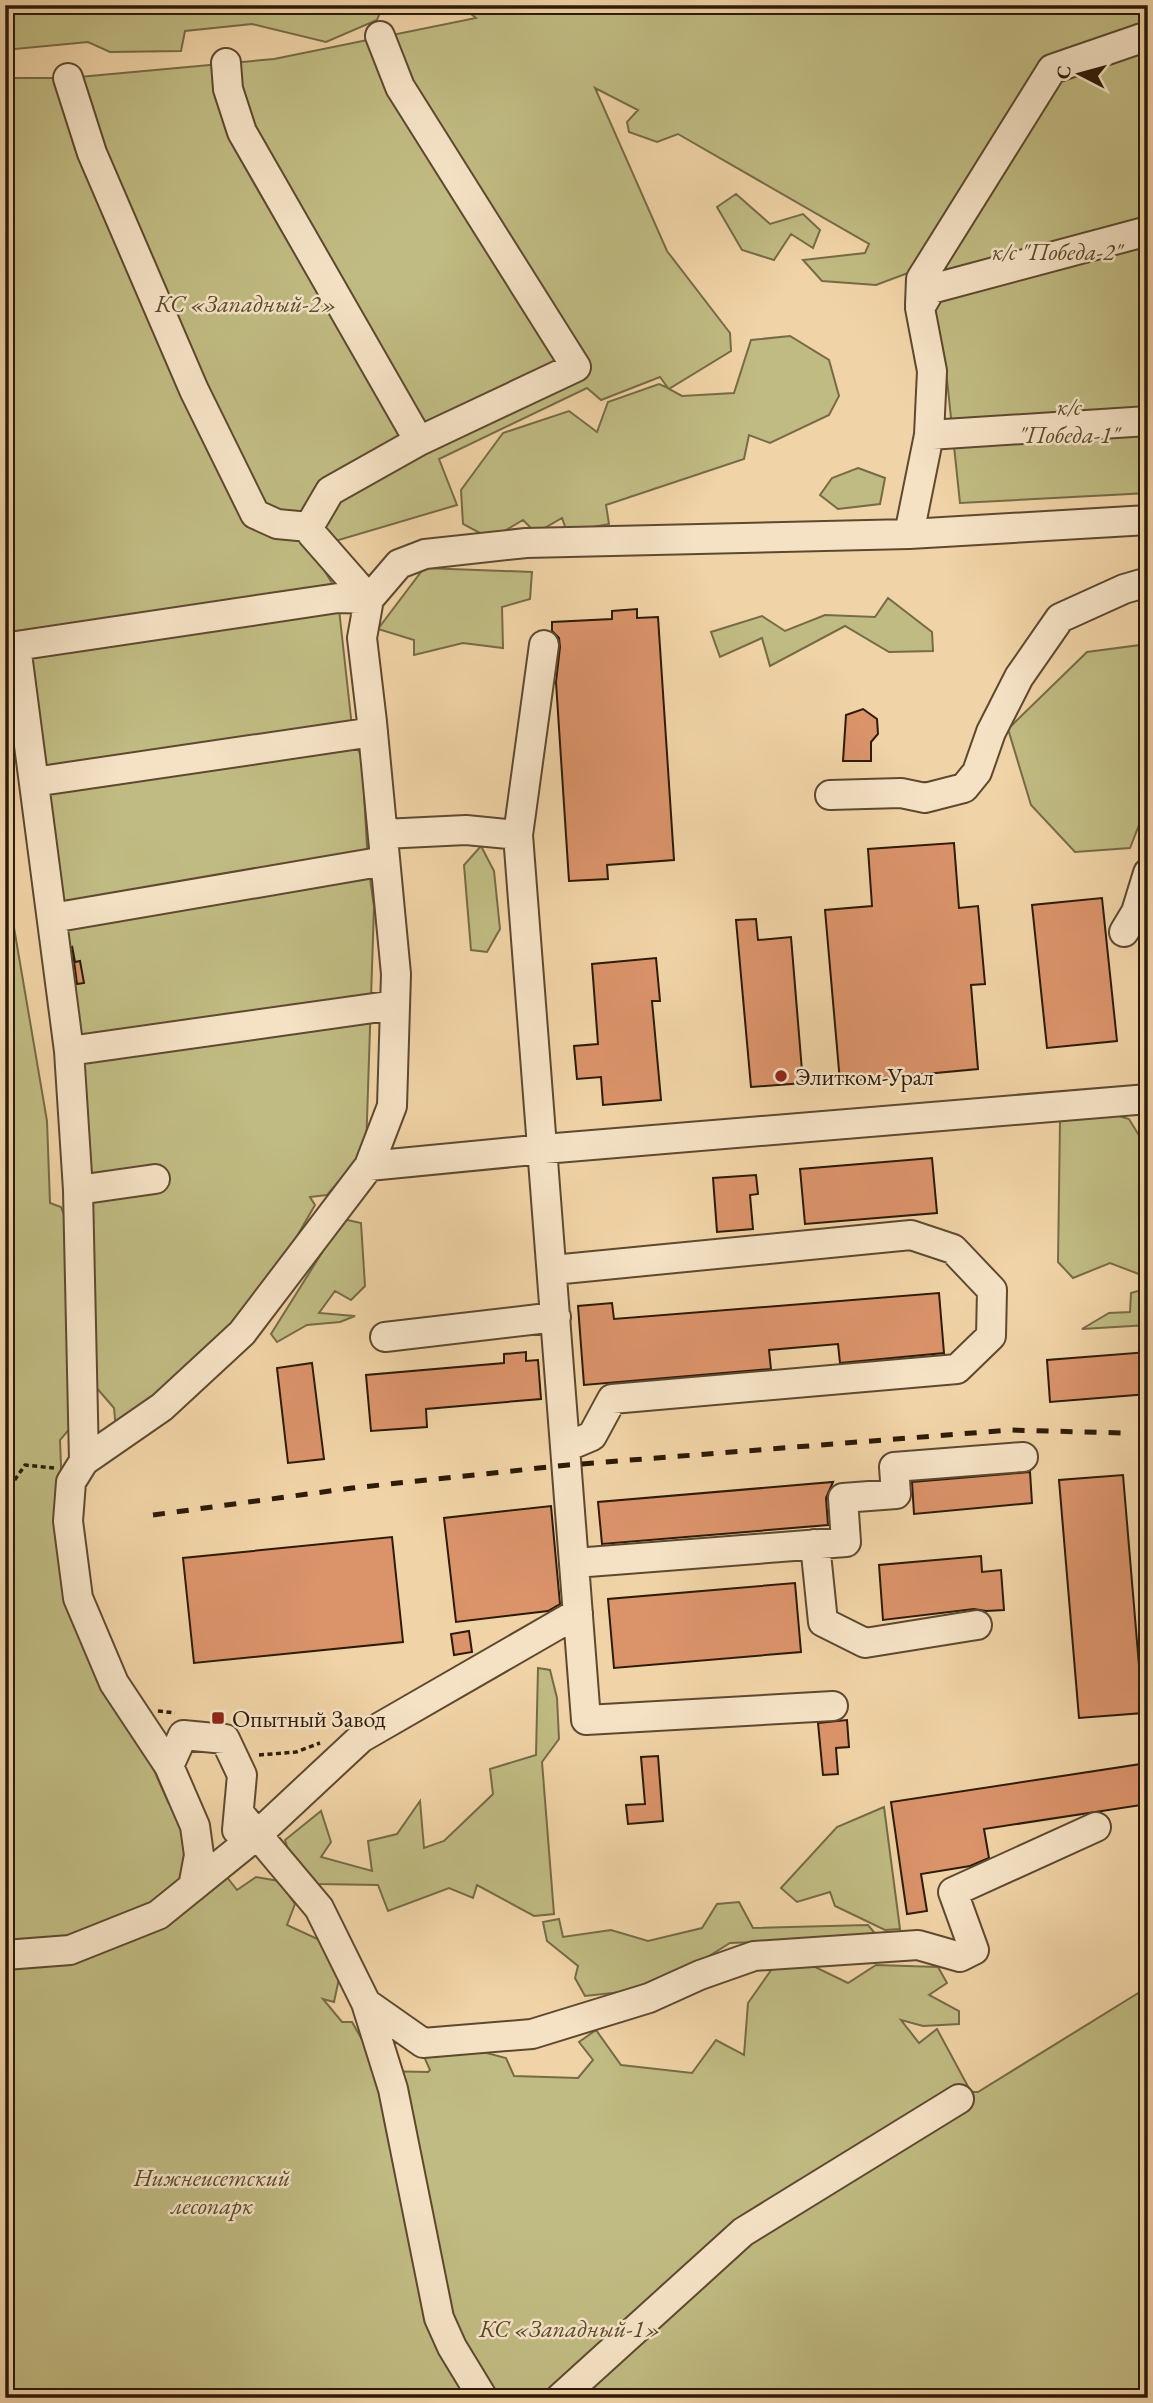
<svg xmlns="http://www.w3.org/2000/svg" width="1153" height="2403" font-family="'EB Garamond',serif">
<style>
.green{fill:#c0bb82;stroke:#766b46;stroke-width:2}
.building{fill:#db936a;stroke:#2d1b09;stroke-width:2}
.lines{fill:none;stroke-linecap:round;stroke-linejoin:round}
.minor-casing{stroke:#5e4930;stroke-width:32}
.path{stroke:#2d1b09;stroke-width:3.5;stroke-dasharray:5 3.5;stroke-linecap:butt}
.minor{stroke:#f5e2c5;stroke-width:28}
.rail{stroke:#2d1b09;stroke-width:5;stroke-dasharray:12 12;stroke-linecap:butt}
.poi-dot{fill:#8f2418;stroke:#f5e2c5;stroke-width:2.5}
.labels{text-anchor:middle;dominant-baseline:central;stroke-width:5;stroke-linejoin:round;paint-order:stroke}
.park-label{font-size:24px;font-style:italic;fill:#594b2d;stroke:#f5e2c5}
.poi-label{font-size:24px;fill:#2d1b09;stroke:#f5e2c5;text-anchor:start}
</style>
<rect width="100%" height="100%" fill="#f0d3a6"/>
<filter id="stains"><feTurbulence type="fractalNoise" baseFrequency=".00286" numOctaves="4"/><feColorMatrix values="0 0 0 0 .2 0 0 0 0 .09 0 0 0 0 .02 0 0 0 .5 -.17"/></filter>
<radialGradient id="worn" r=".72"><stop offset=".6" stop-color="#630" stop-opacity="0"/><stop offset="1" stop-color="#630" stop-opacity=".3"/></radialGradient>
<path class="green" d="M5 5H430L381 10 377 20 326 42 252 24 185 31 181 51 110 52 88 42 5 50Z
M460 5H1148V493L960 503 945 361 930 286 916 270 876 285 822 281 803 260 865 253 869 244 678 134 657 142 629 132 627 122 638 110 595 88 667 251 730 333 731 351 669 389 682 396 734 393 751 340 790 336 829 360 839 396 829 415 770 443 749 435 744 459 606 505 609 524 567 532 562 518 536 533 523 520 491 539 463 524 461 490 503 433 569 411 597 432 608 402 659 384 668 388 660 377 601 400 587 388 439 459 457 505 332 542 303 536 337 591 353 736 362 759 368 864 374 907 366 1150 327 1195 310 1197 315 1205 255 1309 116 1430 114 1408 88 1378 86 1301 5 602V78H68L274 59 476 18Z
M736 194 770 224 803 214 820 230 813 248 791 234 774 260 742 250 717 207Z
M858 468 885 478 880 504 838 509 820 495 832 478Z
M424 568 532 572 530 599 502 607 503 648 463 643 414 655V640L378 629Z
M888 598 932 632 933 651 889 652 845 626 770 666 762 638 720 657 711 632 762 616 785 631 825 615 875 617Z
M1148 644V802L1130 848 1075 852 1031 805 1008 729 1087 652Z
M481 846 494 871 500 929 487 952 471 950 464 865Z
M5 875 47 1121 50 1203 61 1207 71 1233 72 1426 60 1440 65 1567 168 1802 237 1890 256 1877 279 1881 295 1904 287 1925 324 1942 340 1974 334 2002 323 1999 342 2022H352L380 2071 428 2072 430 2070 422 2052 460 2046 506 2058 514 2076 578 2078 593 2060 579 2042 596 2030 621 2065 692 2073 716 2040 744 2055 748 2003 774 1966 809 1964 848 1983 876 1965 938 1967 947 1983 929 1995 959 2011V2024L923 2026 901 2020 919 2043 937 2029 971 2092H978L1148 1987V2398H5Z
M1092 1108 1129 1119 1140 1137 1148 1129V1273L1144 1276 1110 1263 1073 1278 1058 1262 1060 1121Z
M343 1219 361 1223 365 1286 351 1300 335 1291 319 1313 355 1316 340 1322 307 1325 277 1342 271 1334Z
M1148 1288V1325L1082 1329 1109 1313 1130 1312 1131 1293Z
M538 1668 550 1670 557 1698 559 1739 542 1762 554 1914 534 1916 477 1885 473 1898 449 1888 388 1911 378 1885 318 1884 292 1864 285 1840 321 1811 331 1842 321 1857 372 1871 368 1841 397 1834 420 1801 424 1848 444 1841 493 1794 490 1769 536 1755Z
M884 1807 900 1929 885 1930 835 1906 830 1892 797 1902 781 1888 837 1827Z
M739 1902 753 1928 868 1925 879 1938 730 1943 658 1988 585 1996 575 1978 578 1966 547 1941 543 1922 559 1919 563 1937 611 1930 648 1941 702 1928 717 1904Z"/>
<path class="building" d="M637 609V618L658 617 674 860 607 865 608 879 569 881 556 682 560 647 559 638 552 631V622L612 619V611Z
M863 709 877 719 878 734 871 742V761H843L846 715Z
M954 843 959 908 978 906 985 984 971 985 978 1069 840 1082 825 910 872 906 868 849Z
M1102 898 1117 1041 1047 1048 1032 905Z
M756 919 758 940 791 937 803 1083 751 1087 736 920Z
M72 946 75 962 80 961 84 983 77 984Z
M656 958 660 1001H652L661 1100 603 1105 601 1077 577 1079 574 1046 598 1044 592 964Z
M932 1158 937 1213 805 1224 800 1169Z
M756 1175 758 1194 750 1195 753 1229 717 1232 713 1178Z
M939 1293 944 1353 840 1363 838 1344 769 1350 771 1369 584 1385 578 1306 612 1303 614 1319Z
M526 1352V1361L538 1360 541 1399 426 1409 427 1427 371 1431 366 1375 504 1363V1354Z
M1148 1352V1394L1050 1402 1047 1360Z
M312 1363 324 1459 288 1463 277 1368Z
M1030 1472 1032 1503 914 1514 912 1482Z
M1123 1475 1143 1713 1079 1718 1059 1480Z
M833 1482 826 1498 828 1525 602 1544 598 1502Z
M551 1506 560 1604 548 1611 456 1622 444 1518Z
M392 1537 403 1642 194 1663 183 1558Z
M981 1556 982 1572 1001 1570 1004 1610 986 1611 974 1609 883 1620 879 1565Z
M795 1583 801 1652 614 1668 608 1599Z
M469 1631 472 1652 454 1655 451 1634Z
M847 1720 849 1747 836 1748 838 1774 823 1775 818 1723Z
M658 1756 663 1821 628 1824 626 1805 645 1804 641 1757Z
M1141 1764 1142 1775 1148 1774V1804L984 1829 989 1858 970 1866 921 1874 927 1911 907 1914 891 1802Z"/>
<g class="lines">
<g class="minor-casing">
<path id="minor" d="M226 63 228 89 242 132 419 441
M68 78 92 153 194 390 255 514 277 524 309 527 312 534 369 599 338 598 16 646 69 1051 78 1190 84 1461
M920 305 921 279 1052 69 1148 36
M929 435 1148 421
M309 527 330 491 419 441 576 367 400 87 380 36
M909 534 929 435 932 371 920 308 931 289 1148 231
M34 782 373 732
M830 795 901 793 925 798 964 788 977 772 991 732 1019 677 1060 618 1124 589 1148 582
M383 834 466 830 518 835 544 645
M518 835 586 1720 833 1706
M52 918 385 861
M1124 932 1136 912 1148 873
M69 1051 395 1005
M369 1166 544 1149 1148 1099
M78 1190 155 1179
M553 1270 911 1235 953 1249 992 1290 991 1336 957 1369 612 1399 592 1436 566 1447
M385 1337 556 1317
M815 1544 823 1622 865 1643 977 1625
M575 1563 846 1542 843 1498 896 1494 894 1467 1023 1457
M169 1766 183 1735 225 1739 242 1775 237 1830
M240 1814 319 1908 366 2003 423 2043 532 2034 649 1998 700 1975 754 1956 918 1945 960 1957 974 1950 953 1892 1096 1827
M193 1887 199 1855 195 1826 169 1766 114 1683 78 1598 68 1521 71 1482 84 1461 162 1407 242 1333 369 1166 392 1106 396 974 372 722 362 638 369 599 399 564 425 554 526 543 909 534 1148 520
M5 1955 70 1950 158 1915 257 1835 361 1738 578 1613
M366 2003 393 2089 439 2318 452 2347 483 2398
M560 2398 743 2232 959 2099"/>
</g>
<path class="path" d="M5 1494 25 1465 54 1468
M158 1711 175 1713
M259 1755 296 1752 320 1743"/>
<use href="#minor" class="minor"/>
<path class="rail" d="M153 1515 352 1488 568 1465 1010 1430 1124 1433"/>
</g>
<g class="poi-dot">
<circle cx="781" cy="1076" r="7"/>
<rect x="211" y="1711" width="14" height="14" rx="3.5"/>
</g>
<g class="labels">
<g class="park-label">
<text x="1057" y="251">к/с "Победа-2"</text>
<text x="246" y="303">КС «Западный-2»</text>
<text x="1069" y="406">к/с<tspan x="1069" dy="28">"Победа-1"</tspan></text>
<text x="212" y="2177">Нижнеисетский<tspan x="212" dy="28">лесопарк</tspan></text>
<text x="570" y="2328">КС «Западный-1»</text>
</g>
<g class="poi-label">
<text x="795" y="1076">Элитком-Урал</text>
<text x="232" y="1718">Опытный Завод</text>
</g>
</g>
<rect width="1153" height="2403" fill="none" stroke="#f0d3a6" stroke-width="28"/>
<rect x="7" y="7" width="1139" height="2389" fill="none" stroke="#2d1b09" stroke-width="3.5"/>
<rect x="14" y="14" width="1125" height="2375" fill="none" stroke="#2d1b09" stroke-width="2"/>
<g transform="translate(1080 74) rotate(276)" stroke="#f5e2c5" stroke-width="5" paint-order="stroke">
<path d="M0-5L12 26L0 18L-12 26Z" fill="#2d1b09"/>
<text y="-10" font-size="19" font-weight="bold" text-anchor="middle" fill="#2d1b09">С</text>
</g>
<rect width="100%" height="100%" filter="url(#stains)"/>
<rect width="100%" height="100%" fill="url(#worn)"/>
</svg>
